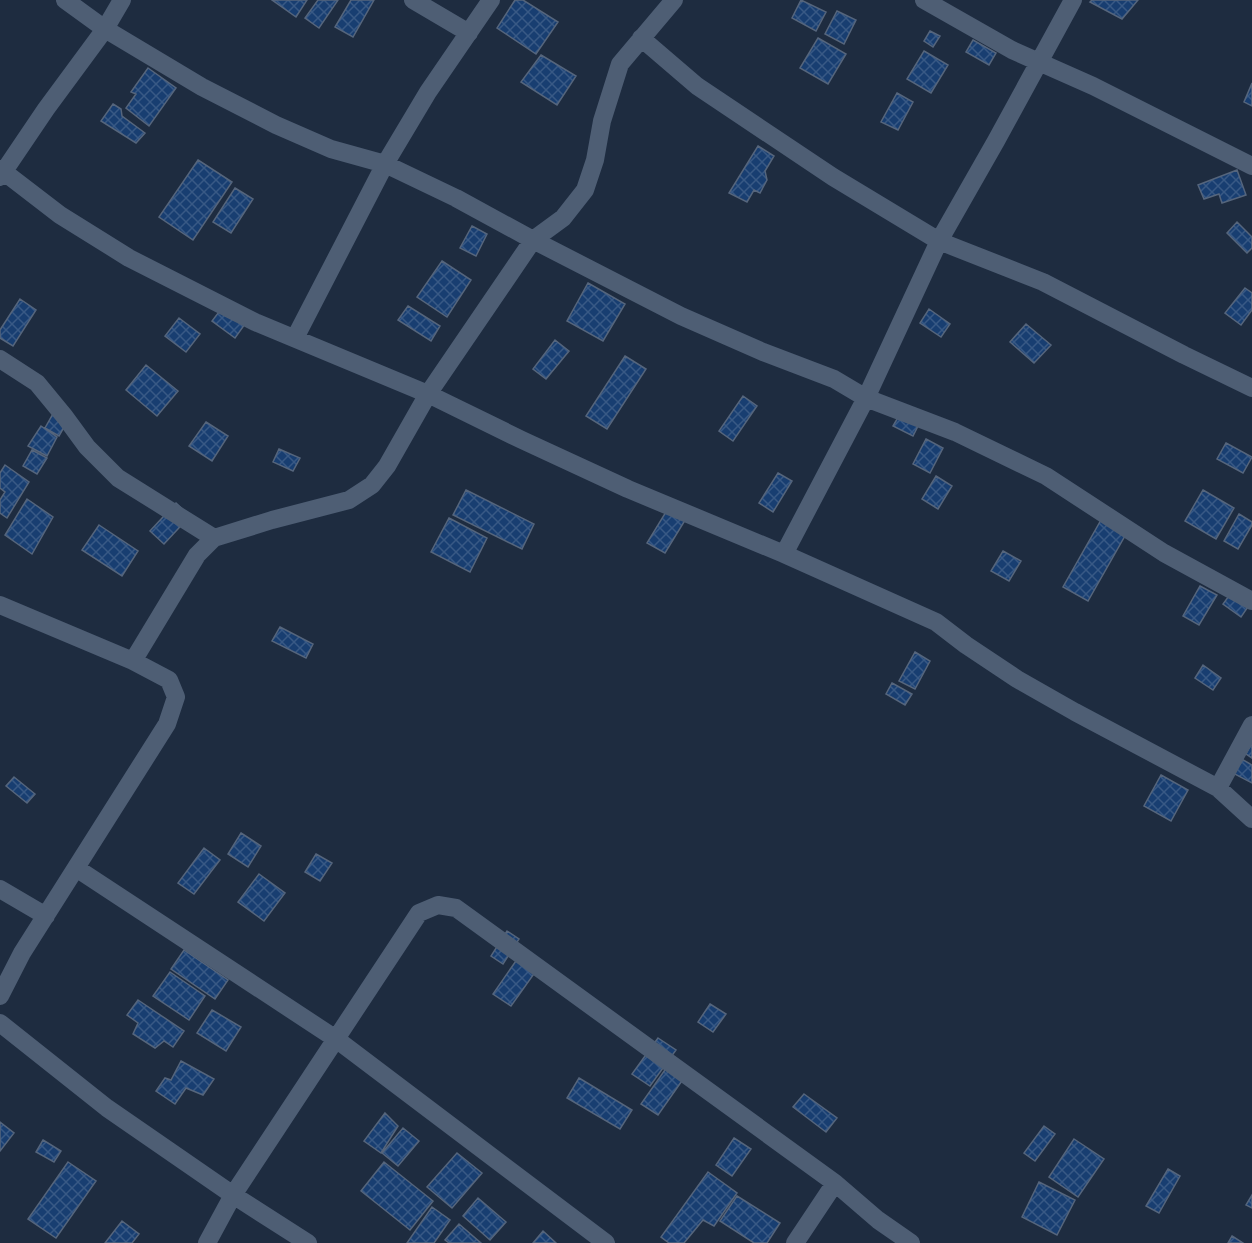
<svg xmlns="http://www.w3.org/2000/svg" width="1252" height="1243" font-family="'Noto Sans',sans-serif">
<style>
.building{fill:url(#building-cross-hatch);stroke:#55657c;stroke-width:1.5}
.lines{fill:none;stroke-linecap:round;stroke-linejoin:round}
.minor{stroke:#4e5e74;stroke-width:18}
</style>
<defs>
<pattern id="building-cross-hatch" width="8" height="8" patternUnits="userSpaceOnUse" patternTransform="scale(1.5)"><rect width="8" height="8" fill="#183e71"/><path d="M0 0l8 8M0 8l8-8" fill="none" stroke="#385985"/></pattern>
</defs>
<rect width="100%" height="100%" fill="#1e2c40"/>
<path class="building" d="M272 0H307L296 17Z
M318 0H338L319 28 305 18Z
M351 0H374L353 37 335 27Z
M515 0H523L558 22 536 54 497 28Z
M801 0 826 12 816 31 792 18Z
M1092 0H1138L1122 19 1090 2Z
M837 11 856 20 844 44 825 34Z
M930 31 940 36 933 47 924 41Z
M818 38 846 54 828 84 800 68Z
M973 40 996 53 989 65 966 52Z
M924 51 948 65 931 93 907 79Z
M541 55 576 76 557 105 521 82Z
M148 68 176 88 149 126 126 108 136 94 131 92Z
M1252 83V106L1244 102Z
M897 93 913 102 898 130 881 122Z
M113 104 121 109 122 116 145 133 136 143 101 121Z
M758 146 774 156 765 171 767 180 760 193 754 190 747 202 729 193Z
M198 160 232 182 193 240 159 217Z
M1237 170 1246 195 1222 203 1219 194 1204 199 1198 185Z
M235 188 253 199 231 233 213 222Z
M1237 222 1252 237V248L1247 253 1227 233Z
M472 226 487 234 476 256 460 248Z
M442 261 471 280 447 317 417 297Z
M588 283 625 304 603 341 567 321Z
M1245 288 1252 293V310L1241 325 1225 313Z
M20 299 36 310 13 346 0 338V330Z
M408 306 440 326 431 341 398 320Z
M222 308 245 324 235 338 212 321Z
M929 309 950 324 941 337 920 323Z
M179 318 200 334 186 352 165 336Z
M1026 324 1051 345 1034 363 1010 342Z
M555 340 569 351 546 379 533 369Z
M625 356 646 369 607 429 586 416Z
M146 365 178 391 157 416 126 390Z
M743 396 757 406 733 441 719 431Z
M54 412 68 420 59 436 45 428Z
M900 414 919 424 913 436 893 426Z
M206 422 228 436 212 461 189 446Z
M41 426 57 437 47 456 28 446Z
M926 439 943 448 930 473 913 464Z
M1226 443 1252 457 1243 473 1217 459Z
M279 449 300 458 293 471 273 462Z
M32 450 47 458 37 474 23 466Z
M5 465 29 482 7 518 0 513V500L5 492 0 488V473Z
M778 473 792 481 773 512 759 503Z
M936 476 952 486 938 509 922 499Z
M466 490 534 524 522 549 453 515Z
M1203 490 1234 508 1216 539 1185 521Z
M27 499 53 517 32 554 5 535Z
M176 503 190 516 164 544 150 531Z
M669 507 687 517 665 553 647 543Z
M1239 514 1252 522V525L1238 549 1224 541Z
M449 518 487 538 470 572 431 552Z
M1101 520 1126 534 1088 601 1063 587Z
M99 525 138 551 122 576 82 550Z
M1003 551 1021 561 1009 581 991 571Z
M1200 586 1217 595 1199 625 1183 616Z
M1234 589 1252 601 1241 617 1223 604Z
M280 627 313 644 306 658 272 641Z
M915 652 930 661 915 689 899 681Z
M1203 665 1221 678 1213 690 1195 678Z
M892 683 912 694 905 705 886 694Z
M1252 743V758L1246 754Z
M1238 757 1252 765V783L1229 771Z
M1161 775 1188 790 1171 821 1144 806Z
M14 777 35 794 27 803 6 786Z
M241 833 261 846 248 867 228 854Z
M204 848 220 860 194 894 178 883Z
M316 854 332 863 320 881 305 872Z
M259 874 285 893 264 921 238 902Z
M507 931 519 939 503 964 491 956Z
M184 950 228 980 215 999 171 969Z
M518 958 536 971 511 1006 493 994Z
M170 972 205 996 189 1020 153 996Z
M138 1000 184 1031 173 1047 164 1041 155 1048 133 1034 138 1023 127 1015Z
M710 1004 726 1014 713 1032 698 1022Z
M212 1010 241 1027 226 1051 197 1033Z
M658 1038 676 1050 650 1086 632 1074Z
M181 1061 214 1079 203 1095 186 1088 175 1104 156 1091 165 1078 171 1080Z
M667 1067 684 1078 658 1115 641 1104Z
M579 1078 632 1110 620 1129 567 1098Z
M804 1094 837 1118 826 1132 793 1107Z
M385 1113 398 1126 381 1153 364 1141Z
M0 1122 14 1133 0 1151Z
M1044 1126 1055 1134 1035 1161 1024 1153Z
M403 1128 419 1141 398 1166 382 1153Z
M734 1138 751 1149 732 1176 716 1165Z
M1074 1139 1104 1159 1078 1197 1049 1177Z
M43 1140 61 1151 54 1162 36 1152Z
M457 1153 482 1173 452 1208 427 1187Z
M68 1162 96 1181 56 1238 28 1219Z
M384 1162 433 1201 410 1230 361 1191Z
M1168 1169 1180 1176 1159 1213 1146 1206Z
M708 1172 737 1193 714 1226 703 1220 684 1243H669L661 1237Z
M1039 1182 1075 1200 1057 1235 1022 1217Z
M1252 1195V1208L1246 1205Z
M737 1196 780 1223 767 1243H754L720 1221Z
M478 1198 506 1222 490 1240 463 1216Z
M432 1207 450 1220 434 1243H407Z
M122 1221 139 1234 132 1243H105Z
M459 1224 481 1243H449L445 1240Z
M543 1231 556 1243H533Z
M1232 1236 1243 1243H1228Z"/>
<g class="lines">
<path class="minor" d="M65 0 105 29 202 87 276 125 331 149 385 164 456 198 533 240 681 316 763 352 834 379 866 398 955 432 1046 476 1164 553 1252 601
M413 0 469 33
M924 0 1012 50 1093 86 1252 166
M641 38 697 86 833 177 939 241 1043 282 1184 355 1252 388
M0 169 60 215 129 258 255 322 428 394 522 440 628 489 784 554 936 622 966 645 1017 679 1075 712 1218 788 1252 819
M0 177 46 109 105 29 122 0
M295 338 385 164 428 92 491 0
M0 359 37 383 65 417 87 447 118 478 214 538
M784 554 866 398 939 241 996 141 1073 0
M0 605 133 661 169 680 176 697 167 724 22 953 0 996
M133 661 197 555 214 538 272 520 349 500 372 485 387 466 428 394 533 240 563 218 585 190 595 160 602 121 620 64 674 0
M1218 788 1252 725
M76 868 336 1039 606 1243
M0 889 46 916
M0 1023 107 1108 233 1195 308 1243
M207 1243 233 1195 419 913 438 905 456 908 835 1183 878 1220 911 1243
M795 1243 835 1183"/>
</g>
</svg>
